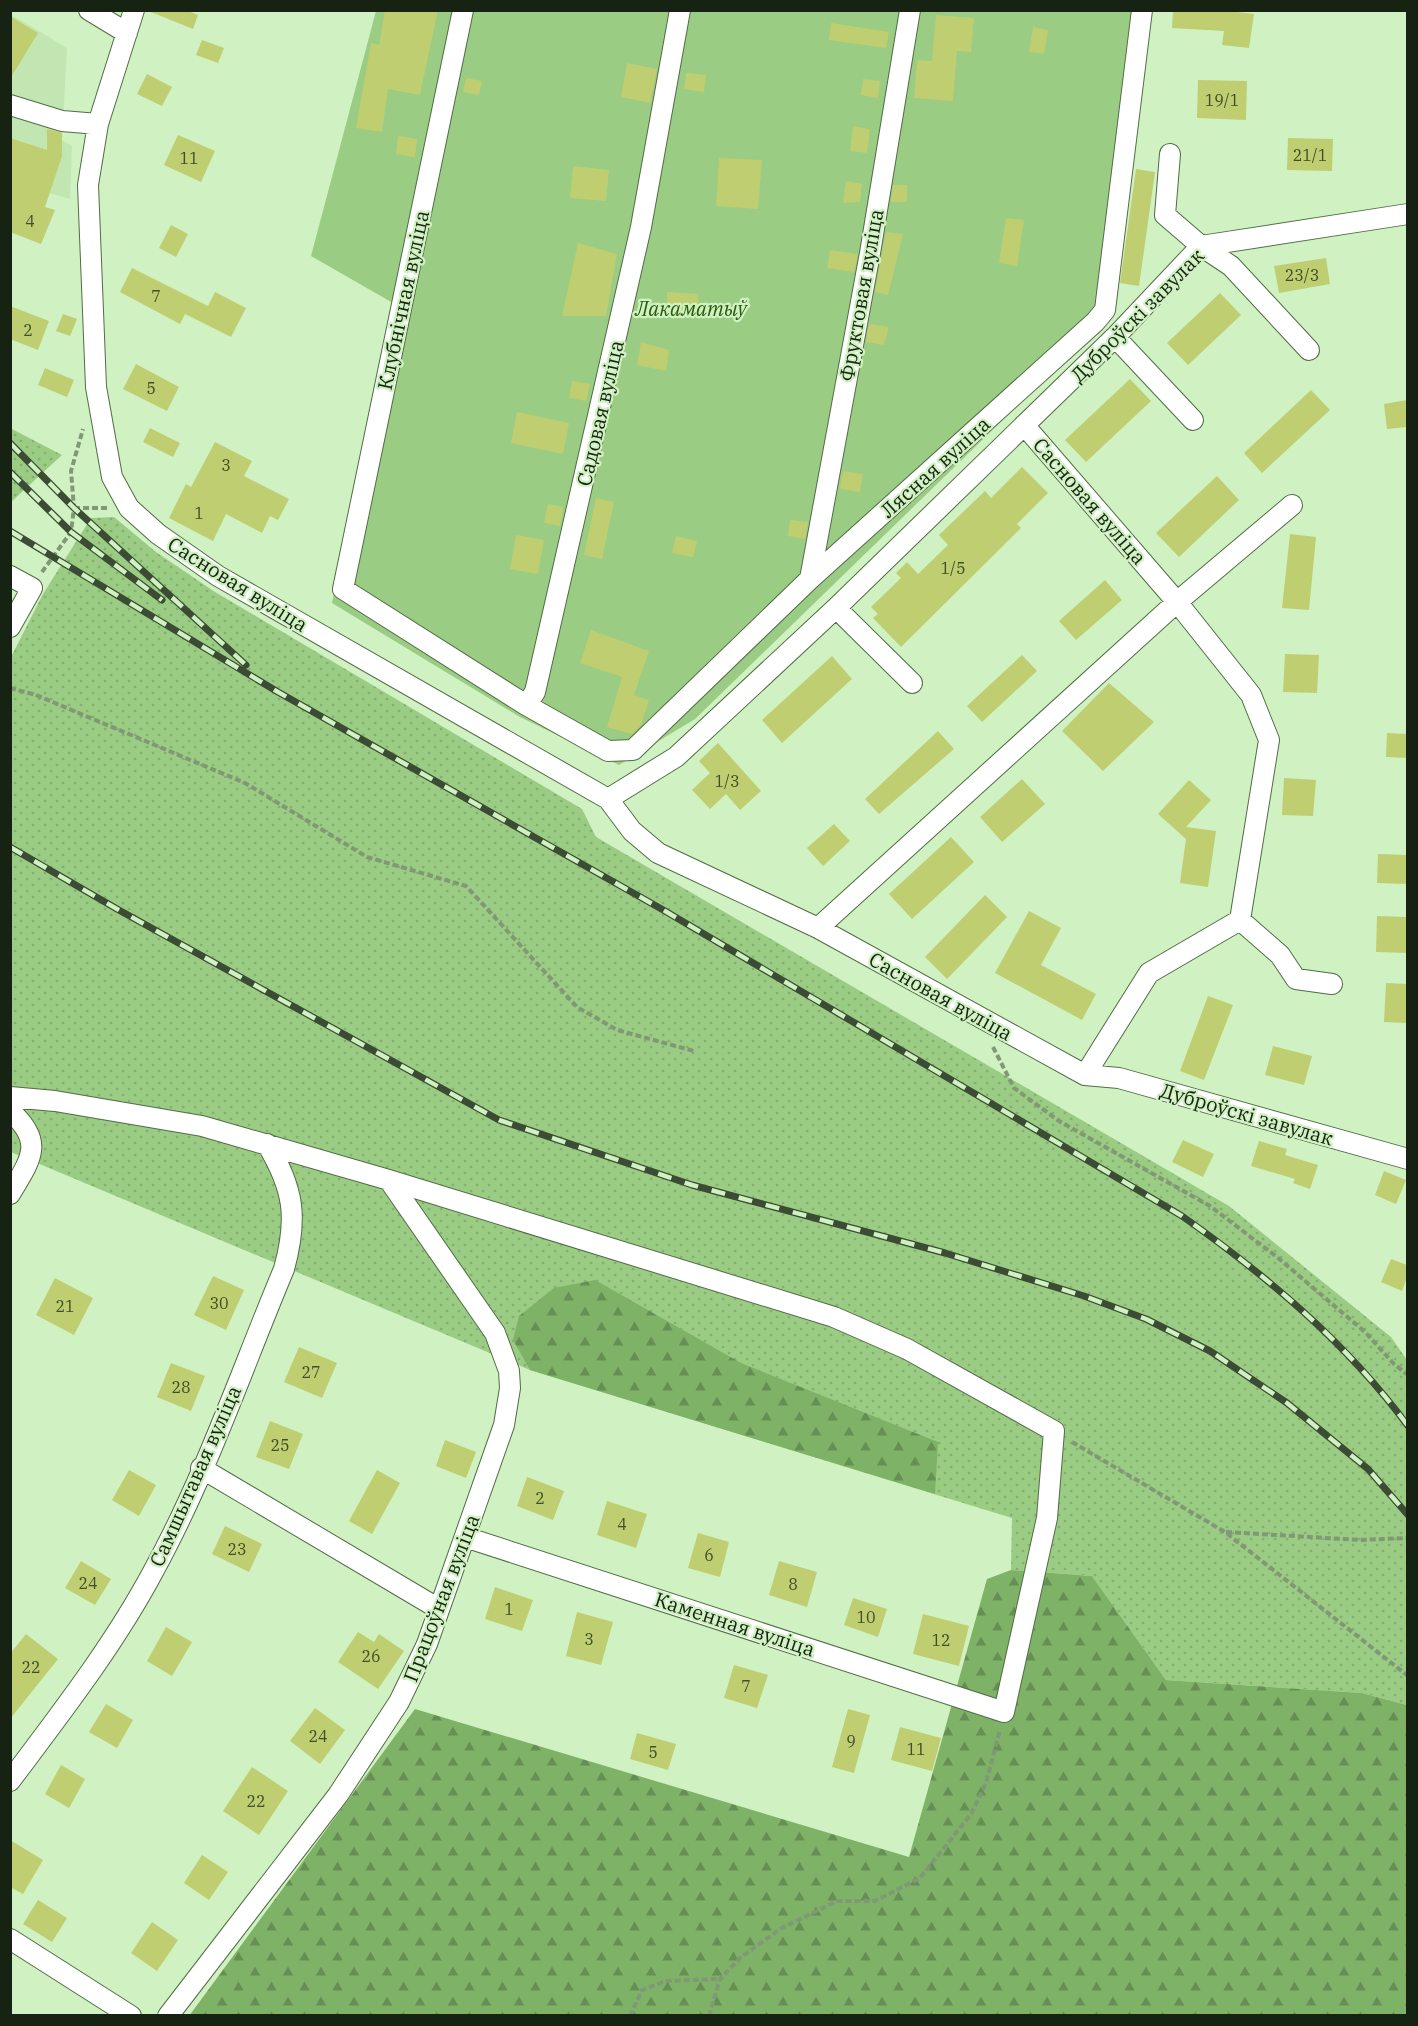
<svg xmlns="http://www.w3.org/2000/svg" width="1418" height="2026" font-family="'IBM Plex Serif',serif">
<style>
.built{fill:#c2e6b2}
.grass{fill:url(#grass-dots)}
.forest{fill:url(#forest-firs)}
.garden{fill:#9acc83}
.building{fill:#bfce71}
.lines{fill:none;stroke-linecap:round;stroke-linejoin:round}
.minor-casing{stroke:#516d44;stroke-width:22}
.path{stroke:#809876;stroke-width:4;stroke-dasharray:6 3;stroke-linecap:butt}
.minor{stroke:#fff;stroke-width:20}
.rail-casing{stroke:#3b4b34;stroke-width:7}
.rail{stroke:#d0f1c2;stroke-width:4.5;stroke-dasharray:14;stroke-linecap:butt}
.labels{text-anchor:middle;dominant-baseline:central;stroke-width:4.5;stroke-linejoin:round;paint-order:stroke}
.number-label{font-size:16px;fill:#414e2a}
.street-label{font-size:20px;fill:#172312;stroke:#d0f1c2}
.park-label{font-size:20px;font-style:italic;fill:#2a5a09;stroke:#d0f1c2}
</style>
<defs>
<pattern id="grass-dots" width="8" height="8" patternUnits="userSpaceOnUse" patternTransform="scale(1.5)"><rect width="8" height="8" fill="#9acc83"/><path d="M2 2h.1M6 6h.1" fill="none" stroke="#84af70" stroke-width="1.8" stroke-linecap="round"/></pattern>
<pattern id="forest-firs" width="22" height="20" patternUnits="userSpaceOnUse" patternTransform="scale(1.5)"><rect width="22" height="20" fill="#7eb266"/><path d="M5 1l3.5 6h-7zM16 11l3.5 6h-7z" fill="#669053"/></pattern>
</defs>
<rect width="100%" height="100%" fill="#d0f1c2"/>
<path class="built" d="M10 14 67 48 62 140 72 146 70 199 11 182Z"/>
<path class="grass" d="M10 428 62 455 11 502H10Z
M114 517 156 552 215 592 582 809 596 837 1229 1206 1391 1337 1407 1360V1705L1362 1693 1166 1680 1092 1576 1011 1570 1012 1518 530 1370 11 1152 10 659 43 594 91 518Z"/>
<path class="forest" d="M595 1280 741 1363 938 1442 935 1494 530 1370 513 1340 519 1316 554 1288Z
M1011 1570 1092 1576 1166 1680 1362 1693 1407 1705 1408 2013 1402 2015 189 2016 415 1709 909 1857 987 1579Z"/>
<path class="garden" d="M376 11H1148L1110 316 695 719 619 765 520 717 332 603 393 303 311 256Z"/>
<path class="building" d="M146 10H186L198 15 193 29Z
M385 10H438L420 95 388 89 382 132 356 128 371 43 379 45Z
M1173 10H1220L1254 14 1249 48 1222 45 1224 31 1172 28Z
M936 15 974 18 971 52 957 51 953 101 914 98 917 60 932 61Z
M10 16 38 33 10 79Z
M831 23 889 32 886 48 829 40Z
M1033 27 1048 30 1044 54 1029 52Z
M202 40 224 48 218 63 196 55Z
M627 63 657 69 650 103 621 97Z
M686 73 706 75 704 92 684 89Z
M147 74 172 87 162 106 137 94Z
M466 78 482 81 479 95 463 92Z
M863 79 880 81 878 98 861 95Z
M1198 80 1247 81 1246 120 1197 118Z
M853 126 870 129 867 153 850 151Z
M47 129 62 133V156L45 207 55 210 41 244 10 232V138L47 150Z
M178 135 215 151 201 182 164 165Z
M398 136 417 139 415 157 396 154Z
M1288 138 1333 139 1332 171 1287 170Z
M719 158 762 160 758 209 716 206Z
M573 166 609 170 606 201 570 198Z
M1136 169 1155 172 1139 286 1120 283Z
M846 181 862 184 860 202 843 203Z
M893 185H907V202H891Z
M1006 218 1024 220 1017 266 999 263Z
M171 225 188 234 176 257 159 248Z
M886 232 903 234 888 295 875 292Z
M578 243 617 254 606 316H562Z
M830 250 858 254 854 272 827 268Z
M1326 258 1330 284 1279 293 1274 266Z
M132 268 208 306 215 292 246 308 231 337 185 314 180 324 120 292Z
M667 292 698 294 699 316H667Z
M1220 293 1241 315 1188 365 1167 343Z
M10 306 49 321 38 350 10 339Z
M63 314 77 319 70 336 56 331Z
M869 324 889 327 884 345 866 342Z
M641 342 669 350 666 371 637 365Z
M136 364 179 387 167 411 123 389Z
M45 368 74 380 67 397 38 385Z
M1130 379 1151 401 1086 462 1065 440Z
M572 381 590 384 586 401 569 398Z
M1311 390 1330 410 1262 473 1244 453Z
M1407 400V427L1387 429 1384 404Z
M517 412 569 423 563 454 511 443Z
M150 428 180 443 173 457 143 442Z
M215 442 252 461 244 476 289 499 278 520 270 516 262 533 226 514 213 541 169 518 186 484 191 487Z
M1022 467 1048 493 1017 524 1021 528 901 647 873 618 878 614 871 607 901 578 896 573 907 562 918 574 948 545 939 535 985 491 991 498Z
M843 471 863 474 860 492 840 489Z
M1217 476 1239 500 1179 557 1156 533Z
M596 498 614 502 602 559 584 555Z
M548 504 563 507 560 526 544 523Z
M790 520 808 522 805 539 788 536Z
M1290 534 1316 537 1309 610 1282 608Z
M516 535 544 540 538 574 510 569Z
M676 536 697 541 693 557 672 553Z
M1105 580 1122 600 1076 640 1059 621Z
M591 630 649 651 634 695 649 700 641 725 632 734 607 727 622 677 580 663Z
M1285 654 1319 655 1317 693 1283 692Z
M1022 655 1037 671 982 722 967 706Z
M832 656 852 679 782 743 762 720Z
M1109 683 1154 722 1103 771 1062 731Z
M938 731 954 749 879 814 865 799Z
M1387 733 1407 734V758L1386 757Z
M718 743 761 791 740 810 726 794 710 809 692 790 710 773 699 761Z
M1284 778 1316 780 1313 816 1282 815Z
M1022 779 1045 804 1002 842 980 817Z
M1189 780 1211 800 1186 827 1216 831 1208 887 1180 883 1186 839 1158 814Z
M834 824 850 841 823 866 807 848Z
M951 837 974 862 912 919 889 894Z
M1378 854 1407 855V884L1377 883Z
M985 895 1007 917 947 979 925 957Z
M1029 911 1061 928 1041 965 1096 994 1082 1020 995 973Z
M1377 916 1407 917V953L1376 952Z
M1386 983 1407 984V1023L1384 1022Z
M1208 996 1233 1005 1204 1080 1180 1071Z
M1273 1046 1312 1056 1304 1085 1265 1075Z
M1183 1140 1214 1154 1203 1177 1172 1162Z
M1259 1141 1287 1149 1285 1155 1318 1165 1310 1189 1293 1183 1295 1179 1251 1166Z
M1384 1171 1406 1180 1396 1204 1375 1195Z
M1391 1259 1407 1265V1277L1402 1291 1381 1282Z
M213 1276 244 1290 226 1330 194 1315Z
M55 1278 93 1298 74 1335 36 1315Z
M299 1347 337 1363 322 1398 284 1382Z
M171 1363 205 1376 191 1411 157 1397Z
M270 1421 303 1434 289 1469 256 1457Z
M445 1440 476 1452 466 1478 436 1466Z
M129 1470 156 1485 139 1516 112 1500Z
M377 1470 400 1483 372 1534 349 1521Z
M527 1477 564 1491 553 1520 517 1506Z
M607 1501 647 1514 636 1548 597 1535Z
M225 1526 262 1544 249 1572 212 1554Z
M698 1533 729 1542 720 1577 688 1568Z
M81 1561 111 1579 95 1605 65 1588Z
M779 1561 817 1572 807 1607 769 1595Z
M495 1587 533 1600 522 1631 485 1619Z
M853 1598 887 1609 878 1637 844 1625Z
M577 1612 613 1622 601 1665 566 1656Z
M923 1614 969 1626 959 1666 913 1654Z
M166 1627 192 1642 172 1676 147 1661Z
M358 1632 374 1642 379 1634 404 1651 378 1689 338 1662Z
M26 1634 58 1659 10 1719V1654Z
M734 1665 768 1675 757 1708 724 1698Z
M106 1704 133 1720 117 1748 89 1732Z
M315 1708 345 1730 320 1764 290 1741Z
M848 1709 870 1715 854 1773 832 1767Z
M900 1727 941 1738 932 1771 891 1760Z
M637 1733 676 1744 668 1770 630 1759Z
M61 1765 85 1779 69 1808 45 1794Z
M252 1767 288 1791 259 1835 223 1811Z
M10 1840 43 1860 23 1894 10 1887Z
M202 1855 228 1872 209 1900 184 1883Z
M38 1900 67 1918 52 1942 23 1924Z
M152 1922 178 1940 157 1971 131 1953Z"/>
<g class="lines">
<g class="minor-casing">
<path id="minor" d="M89 10 127 33
M134 10 98 124 88 185 96 387 112 477 129 508 158 534 218 576 608 799 676 757 836 608 1115 337 1201 246 1408 214
M463 10 343 589 526 705 608 751 633 750 810 579 1095 322 1105 310 1142 10
M10 105 62 121 98 124
M1170 154 1165 215 1201 246 1231 266 1309 350
M1115 337 1193 420
M1024 425 1177 602 1251 695 1269 740 1240 920
M10 576 32 588 10 627
M810 579 870 253 910 10
M836 608 912 683
M526 705 535 692 641 227 680 10
M608 799 632 831 658 853 818 928 1085 1075 1119 1078 1408 1159
M818 928 1177 602 1292 505
M1085 1075 1149 973 1240 920 1280 955 1296 979 1332 984
M10 1097 55 1101 202 1126 389 1180 834 1317 907 1349 1054 1431 1047 1518 1004 1712 465 1537
M10 1111C45 1142 31 1159 10 1194
M201 1468 439 1609
M10 1781C61 1713 114 1645 154 1570 206 1475 242 1369 284 1269 298 1218 294 1189 267 1144
M10 1939 131 2016
M168 2016 338 1795 399 1702 427 1644 504 1425 510 1388 509 1371 495 1333 389 1180"/>
</g>
<path class="path" d="M74 508H109
M42 572 71 532 74 508 71 471 83 429
M10 688 36 695 245 783 367 857 466 886 577 1007 617 1030 694 1051
M993 1047 1014 1088 1059 1121 1210 1206 1277 1257 1365 1332 1394 1364 1408 1375
M1072 1442 1225 1532 1408 1676
M1226 1532 1360 1540 1408 1538
M630 2016 642 1990 666 1981 720 1979
M709 2016 720 1979 740 1958 780 1929 837 1901H875L920 1878 971 1814 986 1783 1000 1730"/>
<use href="#minor" class="minor"/>
<g class="rail-casing">
<path id="rail" d="M10 443 74 508 246 665
M10 472 71 532 162 600
M10 531 278 692 665 911 1182 1216C1267 1276 1346 1342 1408 1426
M10 847 117 909 499 1120 692 1185 945 1253 1084 1296 1146 1319 1210 1351 1287 1403 1368 1469 1408 1515"/>
</g>
<use href="#rail" class="rail"/>
</g>
<g class="labels">
<g class="number-label">
<text x="1222" y="100">19/1</text>
<text x="1310" y="155">21/1</text>
<text x="189" y="158">11</text>
<text x="30" y="221">4</text>
<text x="1302" y="275">23/3</text>
<text x="156" y="296">7</text>
<text x="28" y="330">2</text>
<text x="151" y="388">5</text>
<text x="226" y="465">3</text>
<text x="199" y="513">1</text>
<text x="953" y="568">1/5</text>
<text x="727" y="781">1/3</text>
<text x="219" y="1303">30</text>
<text x="65" y="1306">21</text>
<text x="311" y="1372">27</text>
<text x="181" y="1387">28</text>
<text x="280" y="1445">25</text>
<text x="540" y="1498">2</text>
<text x="622" y="1524">4</text>
<text x="237" y="1549">23</text>
<text x="709" y="1555">6</text>
<text x="88" y="1583">24</text>
<text x="793" y="1584">8</text>
<text x="509" y="1609">1</text>
<text x="866" y="1617">10</text>
<text x="589" y="1639">3</text>
<text x="941" y="1640">12</text>
<text x="371" y="1656">26</text>
<text x="31" y="1667">22</text>
<text x="746" y="1686">7</text>
<text x="318" y="1736">24</text>
<text x="851" y="1741">9</text>
<text x="916" y="1749">11</text>
<text x="653" y="1752">5</text>
<text x="256" y="1801">22</text>
</g>
<g class="street-label">
<text transform="translate(861 295) rotate(-80)">Фруктовая вуліца</text>
<text transform="translate(403 300) rotate(-78)">Клубнічная вуліца</text>
<text transform="translate(1137 315) rotate(-45)">Дуброўскі завулак</text>
<text transform="translate(600 413) rotate(-77)">Садовая вуліца</text>
<text transform="translate(935 467) rotate(-42)">Лясная вуліца</text>
<text transform="translate(1090 501) rotate(49)">Сасновая вуліца</text>
<text transform="translate(238 584) rotate(32)">Сасновая вуліца</text>
<text transform="translate(941 996) rotate(29)">Сасновая вуліца</text>
<text transform="translate(1247 1114) rotate(16)">Дуброўскі завулак</text>
<text transform="translate(195 1476) rotate(-66)">Самшытавая вуліца</text>
<text transform="translate(441 1598) rotate(-69)">Працоўная вуліца</text>
<text transform="translate(735 1624) rotate(18)">Каменная вуліца</text>
</g>
<g class="park-label">
<text x="691" y="308">Лакаматыў</text>
</g>
</g>
<rect width="1418" height="2026" fill="none" stroke="#172312" stroke-width="24"/>
</svg>
